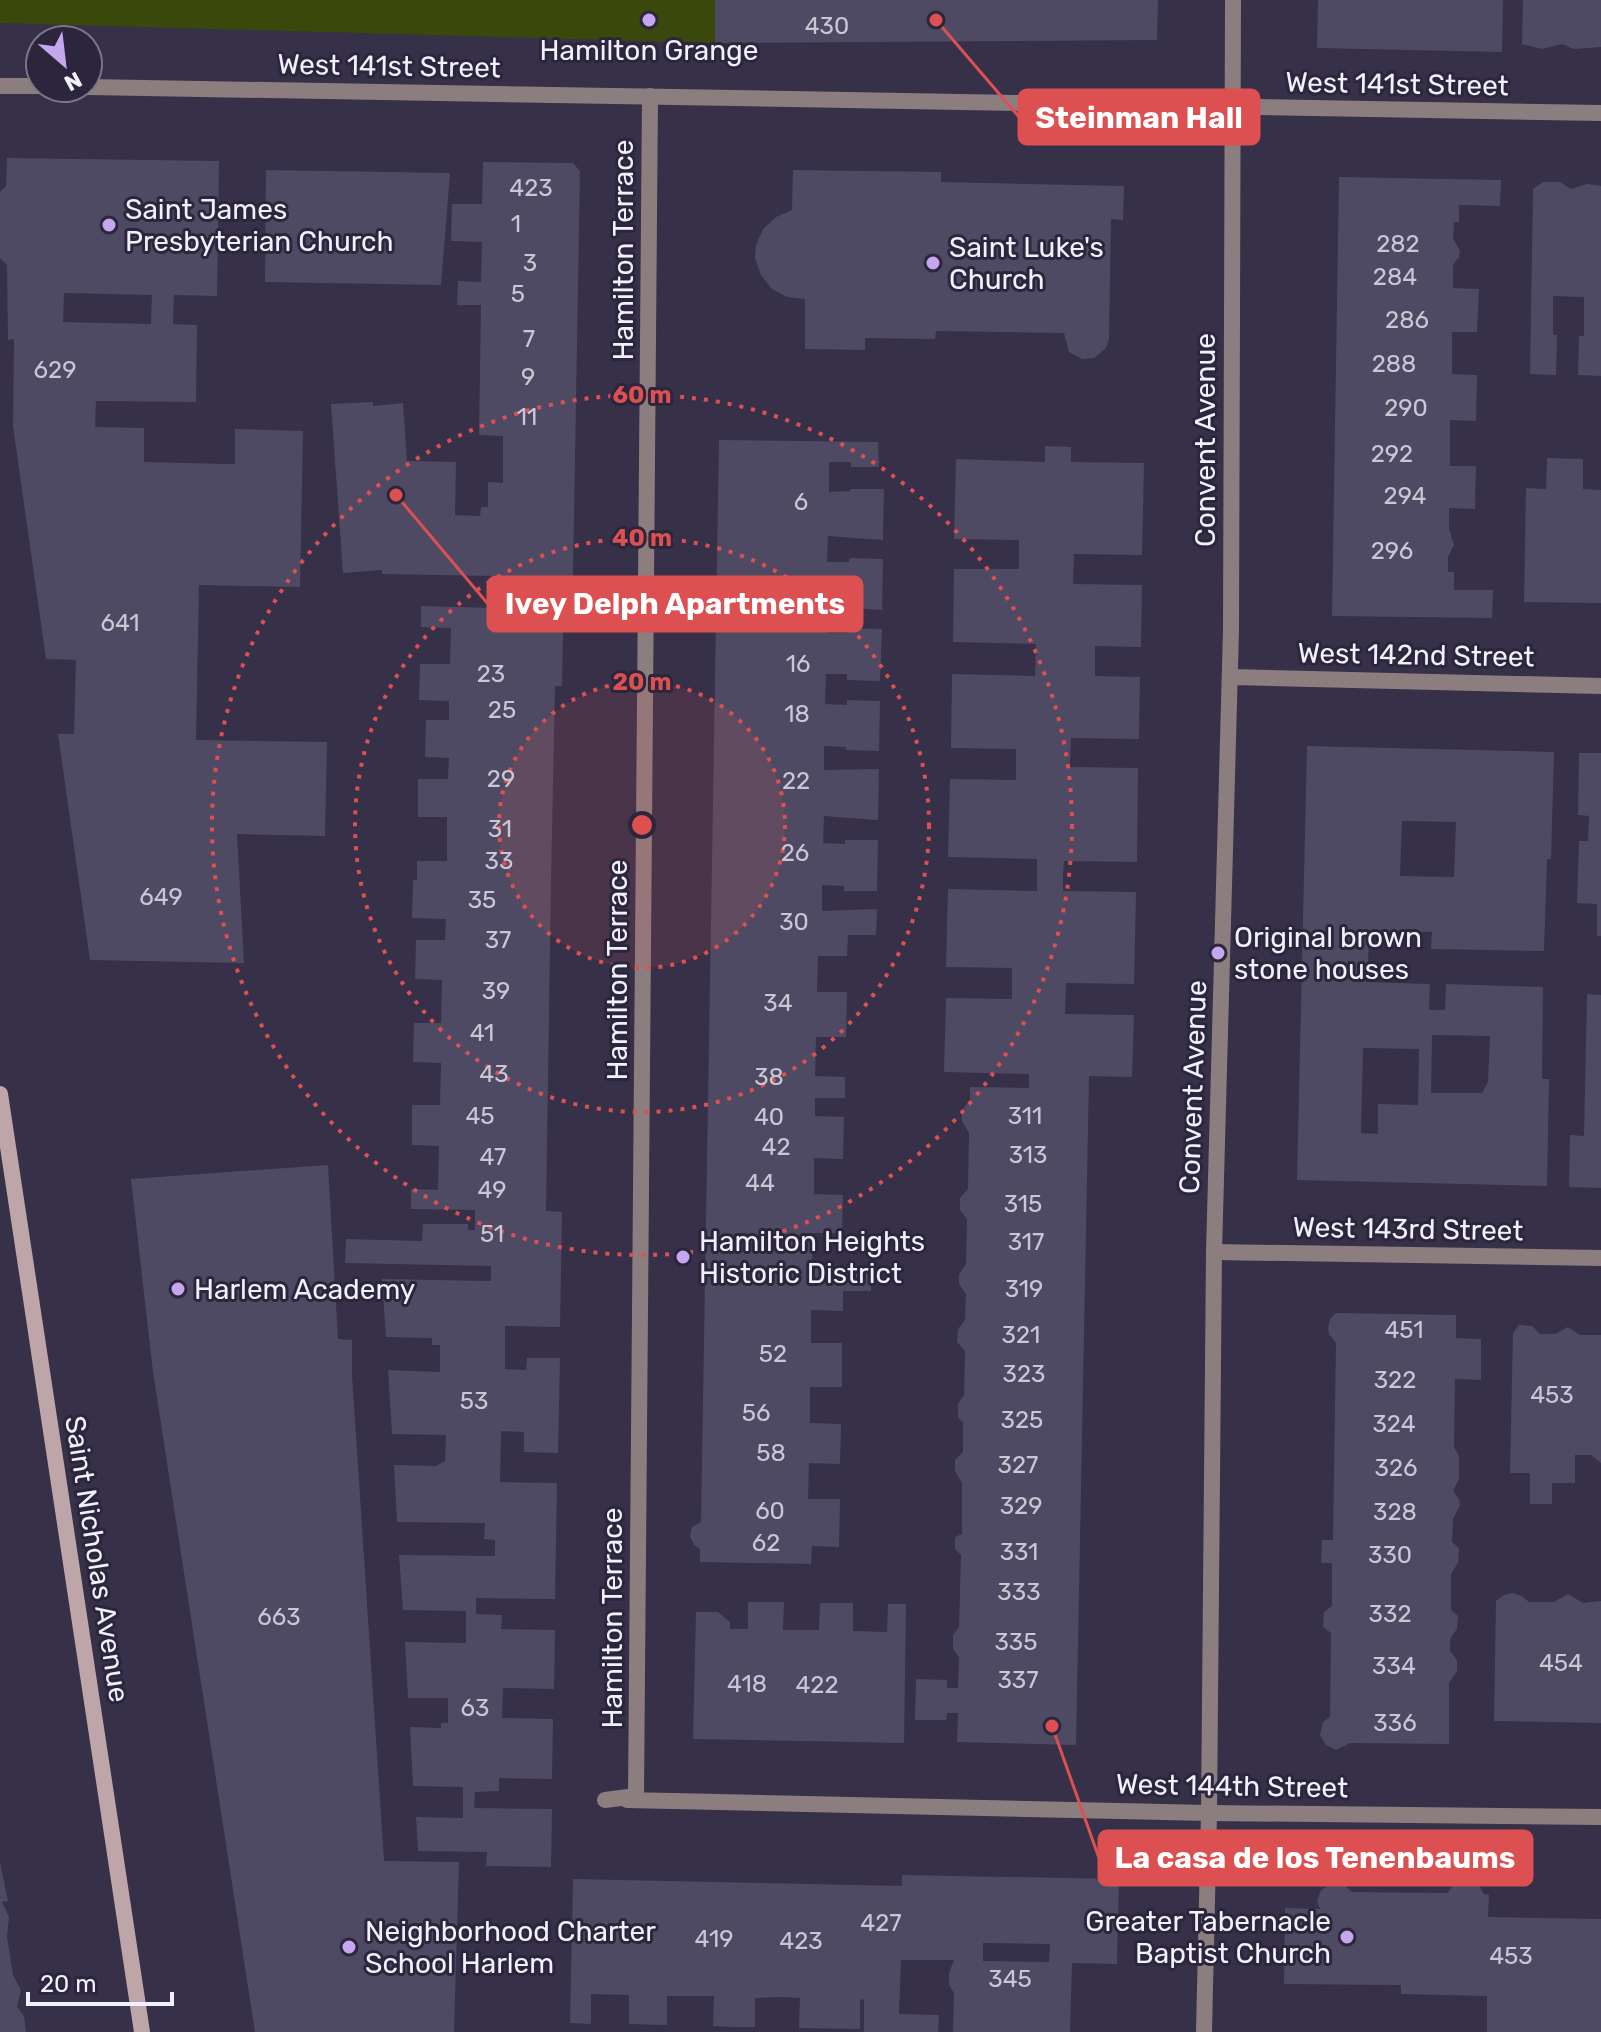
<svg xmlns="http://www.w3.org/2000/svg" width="1601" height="2032" font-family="Rubik,sans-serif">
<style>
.green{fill:#3a480b}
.building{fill:#4f4a63;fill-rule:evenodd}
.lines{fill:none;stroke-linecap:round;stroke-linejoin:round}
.minor{stroke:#8c7d7f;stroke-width:16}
.tertiary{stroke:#8c7d7f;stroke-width:16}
.secondary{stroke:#bda5a8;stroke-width:16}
.ring{fill:none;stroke:#dc5052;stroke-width:4;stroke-dasharray:4 8}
.poi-dot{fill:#c7a6f0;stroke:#2c263d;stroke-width:3}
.labels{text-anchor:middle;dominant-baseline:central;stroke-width:6;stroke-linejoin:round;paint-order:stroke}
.number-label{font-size:24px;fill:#c9c6d6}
.poi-label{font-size:28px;fill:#f2f0fc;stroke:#2c263d;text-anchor:start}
.street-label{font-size:28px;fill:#f2f0fc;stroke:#2c263d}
.centre{fill:#dc5052;stroke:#2c263d;stroke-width:4}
.ring-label{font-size:24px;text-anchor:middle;font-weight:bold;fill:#dc5052;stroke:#2c263d;stroke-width:6;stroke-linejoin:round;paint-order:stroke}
.leader{fill:none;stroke:#dc5052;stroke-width:3}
.callout-dot{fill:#dc5052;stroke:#2c263d;stroke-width:3}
.callout{fill:#dc5052;stroke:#dc5052;stroke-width:3}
.callout-label{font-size:30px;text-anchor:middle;font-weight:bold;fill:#fff}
</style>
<rect width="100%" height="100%" fill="#363048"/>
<path class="green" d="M0 0H715V43L0 23Z"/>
<path class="building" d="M715 0H1158L1157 40 715 43Z
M1318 0H1503L1502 52 1317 48Z
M1523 0H1601V47L1574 49 1562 44 1542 49 1522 44Z
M7 158 219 161 217 296 174 295 173 324 197 325 196 402 96 401 95 427 144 428V462L226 464H235V429L303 431 300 587 199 585 196 740 327 742 325 836 237 834 244 963 90 960 58 734H74L76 660 46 659 13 426 14 339 8 340 7 265 0 258V192L6 186ZM64 293 152 295 151 324 63 322Z
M483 162 573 163 580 171 572 632H563L562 686H555L551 882 546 1211 562 1212 560 1327 505 1326V1369L526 1370 527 1358H560L558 1453 524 1452V1432L501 1431 500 1482 557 1483 555 1599 476 1598V1614L502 1615 501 1629 555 1630 554 1689 503 1688 502 1718 553 1719 552 1779 499 1778V1791L475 1792 474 1808 552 1809 551 1867 486 1866 487 1852 418 1851 416 1817 463 1818V1787L413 1786 410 1727 441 1728V1723H448V1698H408L405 1642 466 1643V1611L403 1610 399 1555 495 1556V1540L484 1539 485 1523 397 1522 394 1465 436 1466 445 1461 446 1435 392 1434 388 1370 440 1372V1345H432V1338L386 1337 382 1279 491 1281V1266L345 1263 346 1239 422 1241 423 1224H468V1230H475V1210L411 1209V1189L438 1190 439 1146 412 1145V1105H440L441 1063 413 1062 414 1023H441L442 980 415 979 416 940H445L446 919 412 918 413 880H417V861H447V817H418V779H448L449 758 425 757 426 720H449V701L419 700 420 664H450L451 628 421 627V606L493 608 494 576 382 574V570L343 573 331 404 373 402V406L403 403 407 461 456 462 455 515 480 516 481 507H488V482L503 483V436L479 435 481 305H457L458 281 481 282 482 242 451 241 452 204H482Z
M266 170 450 173 441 285 265 282Z
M793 170 941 172V182L1124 186 1123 220 1111 219 1109 339 1106 348 1094 358 1082 359 1069 352 1064 333 936 331 935 339 865 338V350L805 349V299L787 297 772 289 761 275 755 258 756 245 763 229 776 217 792 210Z
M1339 177 1501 180 1500 206 1459 205V222H1454L1453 238 1460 251 1459 257 1453 265V288L1479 289 1477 332H1452V374L1477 375 1476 421 1450 420V466H1476L1475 509 1449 508V529L1454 545 1448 557V572H1454V590H1493L1492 618 1332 616Z
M1543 182H1560L1571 189 1587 184 1601 186V376L1578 375 1579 336H1584V297L1553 296V335H1557L1556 375 1530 374 1533 189Z
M719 440 878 442 879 467H851V462H829V492L850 491V489H884L883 540 828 536 827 562H849L850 558 883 559 882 610 827 606V633H848V628L882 629 880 681 847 680V674H826L825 704 847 705V700L880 701 879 751 846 750V747L824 746V770L879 769 878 820 824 816 823 843 845 844V840H878L877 891H844V886L822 885V911L877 909 876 935H848L847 956H818L817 992H847L846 1037H816L815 1076 845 1077V1098H815V1116L844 1117 843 1159 814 1158V1194L843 1195 842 1233H813L812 1262 821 1263V1270L871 1271V1291H843V1311L811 1310V1343H842V1387H810V1423L841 1424 840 1464 809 1463 808 1499H840L839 1547 812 1546 811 1564 700 1562V1549L694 1545 690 1536 692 1527 701 1522Z
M1045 446 1071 447V462L1144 463 1142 555 1074 554 1073 584 1142 585 1141 647 1095 646V676L1140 677 1139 739 1071 738 1070 767 1138 768 1137 862 1064 861 1063 875V891L1136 892 1134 984 1066 983 1065 1014 1134 1015 1132 1077 1089 1076 1076 1745 957 1742 958 1713H947L946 1720H915L916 1679 947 1680V1688H958L959 1657 953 1649V1635L959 1627 961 1555 955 1549V1537L962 1534V1483L955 1471V1460L963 1452V1423L958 1417V1404L964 1395 965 1351 957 1342 958 1329 965 1320 966 1294 959 1284V1274L966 1264 967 1219 960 1210V1198L968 1189 969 1133 962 1121V1110L970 1100V1087L1029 1088V1074L944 1072 946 998 1012 999V968L946 967 948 889 1037 891V859L948 857 950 779 1016 780V749L951 748 952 674 1035 676 1036 644 953 642 954 569H1019V540L954 539 956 459 1045 462Z
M1547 458 1583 459V489L1601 490V603L1524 602 1526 488 1546 489Z
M1307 746 1554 752 1551 859H1547L1544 951 1431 949 1432 932 1369 930 1368 966 1365 965 1366 982 1430 984 1429 1010H1445L1446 984 1543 987 1542 1079H1549L1547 1186 1297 1180ZM1402 821 1456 822 1454 877 1400 876ZM1432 1035 1490 1036 1488 1082 1482 1093H1431ZM1363 1048 1419 1049 1418 1105 1378 1104V1134L1361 1133Z
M1579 753H1601V936H1597V904L1577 903 1579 841H1588L1589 816 1578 815Z
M1587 994 1601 995V1188L1569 1187 1570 1135 1584 1136Z
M328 1165 338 1339 352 1340V1375L384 1861 459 1862 454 2032H255L153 1372 131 1179Z
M1336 1313 1456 1315V1338L1481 1339V1380L1455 1379 1454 1447 1459 1456V1479L1453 1491 1459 1499 1460 1505 1453 1519 1452 1542 1459 1548 1458 1563 1451 1574V1610L1458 1616 1457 1629 1451 1637 1450 1644V1651L1457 1660V1671L1449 1683V1744L1350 1743 1336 1750 1326 1745 1320 1735 1323 1722 1330 1717 1331 1633 1323 1627 1324 1612 1332 1606V1563H1321L1322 1540H1333L1336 1343 1329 1334 1328 1328 1330 1319Z
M1519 1325 1532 1326 1540 1334H1555L1568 1327 1580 1335H1601V1463L1591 1455H1575V1483H1552V1504H1530V1473H1510L1513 1333Z
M1512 1593 1522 1596 1529 1602H1554L1568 1594 1583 1603 1601 1601V1723L1494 1721 1496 1601 1504 1595Z
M748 1602H784L783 1630H819L820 1603H853V1631L887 1632 888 1604H906L904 1743 693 1739 696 1612H718L730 1622V1629H748Z
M0 1862 8 1901 2 1902 9 1917 7 1937 13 1975 21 1990 17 2007 24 2016 26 2032H0Z
M902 1875 1119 1879 1117 1964 1072 1963 1070 2032H953L954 1993 949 1985V1973L954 1960H901L899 2014 939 2015 938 2032H864V1999L860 2000V2029L799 2028 800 1998 779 1997 755 1998V2027H734L713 2026 714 1996H667V2025L629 2024V1995L591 1994V2024L570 2023 573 1879 902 1886ZM983 1943 1050 1944 1049 1962 983 1961Z
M1335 1882 1343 1884 1352 1892 1447 1893 1455 1883 1478 1884 1484 1894 1489 1895 1488 1917 1601 1919V2032H1487V1996L1401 1994V1985L1284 1984 1285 1908 1320 1909 1317 1901 1321 1890Z"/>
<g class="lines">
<path class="minor" d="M1231 677 1601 686
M1214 1252 1601 1258
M605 1800 636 1796 650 96
M627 1800 1209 1813 1601 1817"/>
<path class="tertiary" d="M0 86H40
M88 87 1601 113
M1204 2032 1209 1813 1214 1252 1231 630 1233 0"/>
<path class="secondary" d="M0 1094 142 2032"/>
</g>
<circle cx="642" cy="825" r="143" fill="#dc5052" fill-opacity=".12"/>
<g class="ring">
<circle cx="642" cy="825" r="143"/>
<circle cx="642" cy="825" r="287"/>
<circle cx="642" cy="825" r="430"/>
</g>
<g class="poi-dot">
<circle cx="649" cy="20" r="8"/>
<circle cx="109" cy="225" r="8"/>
<circle cx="933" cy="263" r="8"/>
<circle cx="1218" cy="953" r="8"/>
<circle cx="683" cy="1257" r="8"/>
<circle cx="178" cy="1289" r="8"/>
<circle cx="1347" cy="1937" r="8"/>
<circle cx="349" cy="1947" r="8"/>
</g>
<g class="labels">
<g class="number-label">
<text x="827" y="26">430</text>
<text x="531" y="188">423</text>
<text x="516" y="224">1</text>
<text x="1398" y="244">282</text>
<text x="530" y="263">3</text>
<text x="1395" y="277">284</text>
<text x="518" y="294">5</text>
<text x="1407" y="320">286</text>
<text x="529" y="339">7</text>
<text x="1394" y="364">288</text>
<text x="55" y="370">629</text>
<text x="528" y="377">9</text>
<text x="1406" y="408">290</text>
<text x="527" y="417">11</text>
<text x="1392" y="454">292</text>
<text x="1405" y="496">294</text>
<text x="801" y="502">6</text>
<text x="1392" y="551">296</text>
<text x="120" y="623">641</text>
<text x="798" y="664">16</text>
<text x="491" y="674">23</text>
<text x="502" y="710">25</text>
<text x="797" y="714">18</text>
<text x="501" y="779">29</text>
<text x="796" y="781">22</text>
<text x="500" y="829">31</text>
<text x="795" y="853">26</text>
<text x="499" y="861">33</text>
<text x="161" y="897">649</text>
<text x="482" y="900">35</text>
<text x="794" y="922">30</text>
<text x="498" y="940">37</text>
<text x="496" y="991">39</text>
<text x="778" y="1003">34</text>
<text x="482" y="1033">41</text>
<text x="494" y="1074">43</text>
<text x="769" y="1077">38</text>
<text x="480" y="1116">45</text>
<text x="1025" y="1116">311</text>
<text x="769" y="1117">40</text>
<text x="776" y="1147">42</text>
<text x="1028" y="1155">313</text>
<text x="493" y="1157">47</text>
<text x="760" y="1183">44</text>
<text x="492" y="1190">49</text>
<text x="1023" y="1204">315</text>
<text x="492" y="1234">51</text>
<text x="1026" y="1242">317</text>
<text x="1024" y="1289">319</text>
<text x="1404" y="1330">451</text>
<text x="1021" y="1335">321</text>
<text x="773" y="1354">52</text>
<text x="1024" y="1374">323</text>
<text x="1395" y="1380">322</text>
<text x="1552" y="1395">453</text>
<text x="474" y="1401">53</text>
<text x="756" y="1413">56</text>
<text x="1022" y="1420">325</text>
<text x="1394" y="1424">324</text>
<text x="771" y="1453">58</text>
<text x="1018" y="1465">327</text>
<text x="1396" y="1468">326</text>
<text x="1021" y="1506">329</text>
<text x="770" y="1511">60</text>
<text x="1395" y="1512">328</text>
<text x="766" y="1543">62</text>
<text x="1019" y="1552">331</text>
<text x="1390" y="1555">330</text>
<text x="1019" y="1592">333</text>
<text x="1390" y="1614">332</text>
<text x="279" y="1617">663</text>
<text x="1016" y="1642">335</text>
<text x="1561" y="1663">454</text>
<text x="1394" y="1666">334</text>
<text x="1018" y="1680">337</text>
<text x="747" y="1684">418</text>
<text x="817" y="1685">422</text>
<text x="475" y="1708">63</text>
<text x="1395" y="1723">336</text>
<text x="881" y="1923">427</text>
<text x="714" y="1939">419</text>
<text x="801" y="1941">423</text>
<text x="1511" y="1956">453</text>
<text x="1010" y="1979">345</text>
</g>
<g class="poi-label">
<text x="649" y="50" text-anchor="middle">Hamilton Grange</text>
<text x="125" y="209">Saint James<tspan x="125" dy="32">Presbyterian Church</tspan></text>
<text x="949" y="247">Saint Luke's<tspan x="949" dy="32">Church</tspan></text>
<text x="1234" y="937">Original brown<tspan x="1234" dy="32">stone houses</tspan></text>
<text x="699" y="1241">Hamilton Heights<tspan x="699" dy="32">Historic District</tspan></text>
<text x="194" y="1289">Harlem Academy</text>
<text x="1331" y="1921" text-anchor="end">Greater Tabernacle<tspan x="1331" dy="32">Baptist Church</tspan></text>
<text x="365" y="1931">Neighborhood Charter<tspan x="365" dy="32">School Harlem</tspan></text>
</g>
<g class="street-label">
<text transform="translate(389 66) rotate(1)">West 141st Street</text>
<text transform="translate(1397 84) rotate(1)">West 141st Street</text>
<text transform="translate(623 250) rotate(-90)">Hamilton Terrace</text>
<text transform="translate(1205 440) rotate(-90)">Convent Avenue</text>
<text transform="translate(1416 655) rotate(1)">West 142nd Street</text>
<text transform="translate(617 970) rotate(-90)">Hamilton Terrace</text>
<text transform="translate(1193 1087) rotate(-88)">Convent Avenue</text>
<text transform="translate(1408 1229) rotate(1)">West 143rd Street</text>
<text transform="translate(97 1559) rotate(81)">Saint Nicholas Avenue</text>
<text transform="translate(612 1618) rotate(-90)">Hamilton Terrace</text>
<text transform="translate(1232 1786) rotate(1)">West 144th Street</text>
</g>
</g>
<circle cx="642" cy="825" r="12" class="centre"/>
<g class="ring-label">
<text x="642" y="403">60 m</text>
<text x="642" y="546">40 m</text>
<text x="642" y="690">20 m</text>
</g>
<path class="leader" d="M936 20L1019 117M396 495L488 604M1052 1726L1099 1858"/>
<g class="callout-dot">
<circle cx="936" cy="20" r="8"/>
<circle cx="396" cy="495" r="8"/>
<circle cx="1052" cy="1726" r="8"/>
</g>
<g class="callout">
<rect x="1019" y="90" width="240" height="54" rx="8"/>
<rect x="488" y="577" width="374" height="54" rx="8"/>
<rect x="1099" y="1831" width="433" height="54" rx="8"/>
</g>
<g class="callout-label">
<text x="1139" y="128">Steinman Hall</text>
<text x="675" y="614">Ivey Delph Apartments</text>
<text x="1315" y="1868">La casa de los Tenenbaums</text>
</g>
<g transform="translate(64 64) rotate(152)"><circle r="38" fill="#2c263d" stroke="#7b7789" stroke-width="2"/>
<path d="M0-6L14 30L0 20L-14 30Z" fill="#c7a6f0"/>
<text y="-12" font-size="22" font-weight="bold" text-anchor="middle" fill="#f2f0fc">N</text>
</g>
<path d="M28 1992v12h144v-12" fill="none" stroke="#f2f0fc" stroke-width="4"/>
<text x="40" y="1992" font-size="24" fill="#f2f0fc" stroke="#2c263d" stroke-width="6" paint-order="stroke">20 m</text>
</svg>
